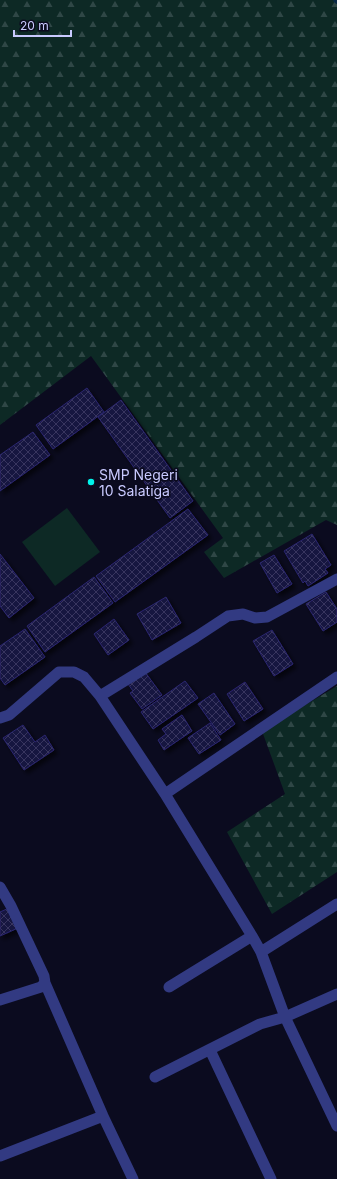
<svg xmlns="http://www.w3.org/2000/svg" width="337" height="1179" font-family="Inter,sans-serif">
<style>
.green{fill:#0d2925}
.forest{fill:url(#forest-firs)}
.lines{fill:none;stroke-linecap:round;stroke-linejoin:round}
.stream{stroke:#082845;stroke-width:5.5}
.building{fill:url(#building-cross-hatch);stroke:#2a266f;filter:url(#shadow)}
.minor{stroke:#323a82;stroke-width:11}
.poi-dot{fill:#00f4eb;stroke:#0b0b1f;stroke-width:1.5}
.labels{text-anchor:middle;dominant-baseline:central;stroke-width:3.5;stroke-linejoin:round;paint-order:stroke}
.poi-label{font-size:14px;fill:#c9caff;stroke:#0b0b1f;text-anchor:start}
</style>
<defs>
<pattern id="forest-firs" width="22" height="20" patternUnits="userSpaceOnUse"><rect width="22" height="20" fill="#0d2925"/><path d="M5 1l3.5 6h-7zM16 11l3.5 6h-7z" fill="#2f4746"/></pattern>
<pattern id="building-cross-hatch" width="8" height="8" patternUnits="userSpaceOnUse"><rect width="8" height="8" fill="#181541"/><path d="M0 0l8 8M0 8l8-8" fill="none" stroke="#38365e"/></pattern>
<filter id="shadow"><feDropShadow dx="3.5" dy="3.5" stdDeviation="2" flood-color="#0009"/></filter>
</defs>
<rect width="100%" height="100%" fill="#0b0b1f"/>
<path class="green" d="M67 508 100 552 55 586 22 542Z"/>
<path class="forest" d="M0 0H337V525L326 520 224 578 204 552 223 538 91 356 0 425Z
M337 686V872L272 914 227 832 285 794 262 731Z"/>
<g class="lines">
<path class="stream" d="M336 0 337 1"/>
</g>
<path class="building" d="M87 388 104 412 53 449 36 425Z
M121 400 193 501 170 518 98 417Z
M33 432 50 455 0 491V455Z
M188 509 208 535 115 602 96 576Z
M312 534 331 565 325 569 328 573 308 586 305 581 303 583 284 551Z
M0 554 34 598 9 618 0 606Z
M274 555 292 584 277 593 260 563Z
M94 577 113 603 45 652 27 626Z
M326 592 337 609V622L323 631 306 604Z
M166 597 181 623 152 640 137 614Z
M114 619 129 640 108 655 94 634Z
M25 629 45 657 5 685 0 678V646Z
M272 630 293 664 274 676 253 641Z
M145 672 162 695 142 709 130 693 133 691 128 684Z
M185 681 198 698 153 729 141 712Z
M245 682 263 709 244 721 227 694Z
M214 693 235 724 220 735 198 704Z
M182 715 192 731 164 750 158 740 166 734 162 729Z
M210 723 221 740 199 754 188 738Z
M23 725 35 742 45 735 54 750 24 770 3 738Z
M9 908 18 928 0 936V912Z"/>
<g class="lines">
<path class="minor" d="M100 696 196 637 228 616 243 614 255 618 267 617 337 579
M0 718 9 715 59 672H74L84 677 100 696 165 794 252 936 261 952 285 1017 337 1126
M165 794 337 677
M0 887 11 906 44 976 45 983 41 987 0 1000
M261 952 337 904
M45 983 103 1116 133 1179
M169 987 252 936
M210 1050 271 1179
M155 1077 260 1024 285 1017 337 994
M0 1156 103 1116"/>
</g>
<circle class="poi-dot" cx="91" cy="482" r="4"/>
<g class="labels">
<g class="poi-label">
<text x="99" y="474">SMP Negeri<tspan x="99" dy="16">10 Salatiga</tspan></text>
</g>
</g>
<path d="M14 30v6h57v-6" fill="none" stroke="#c9caff" stroke-width="2"/>
<text x="20" y="30" font-size="12" fill="#c9caff" stroke="#0b0b1f" stroke-width="3" paint-order="stroke">20 m</text>
</svg>
